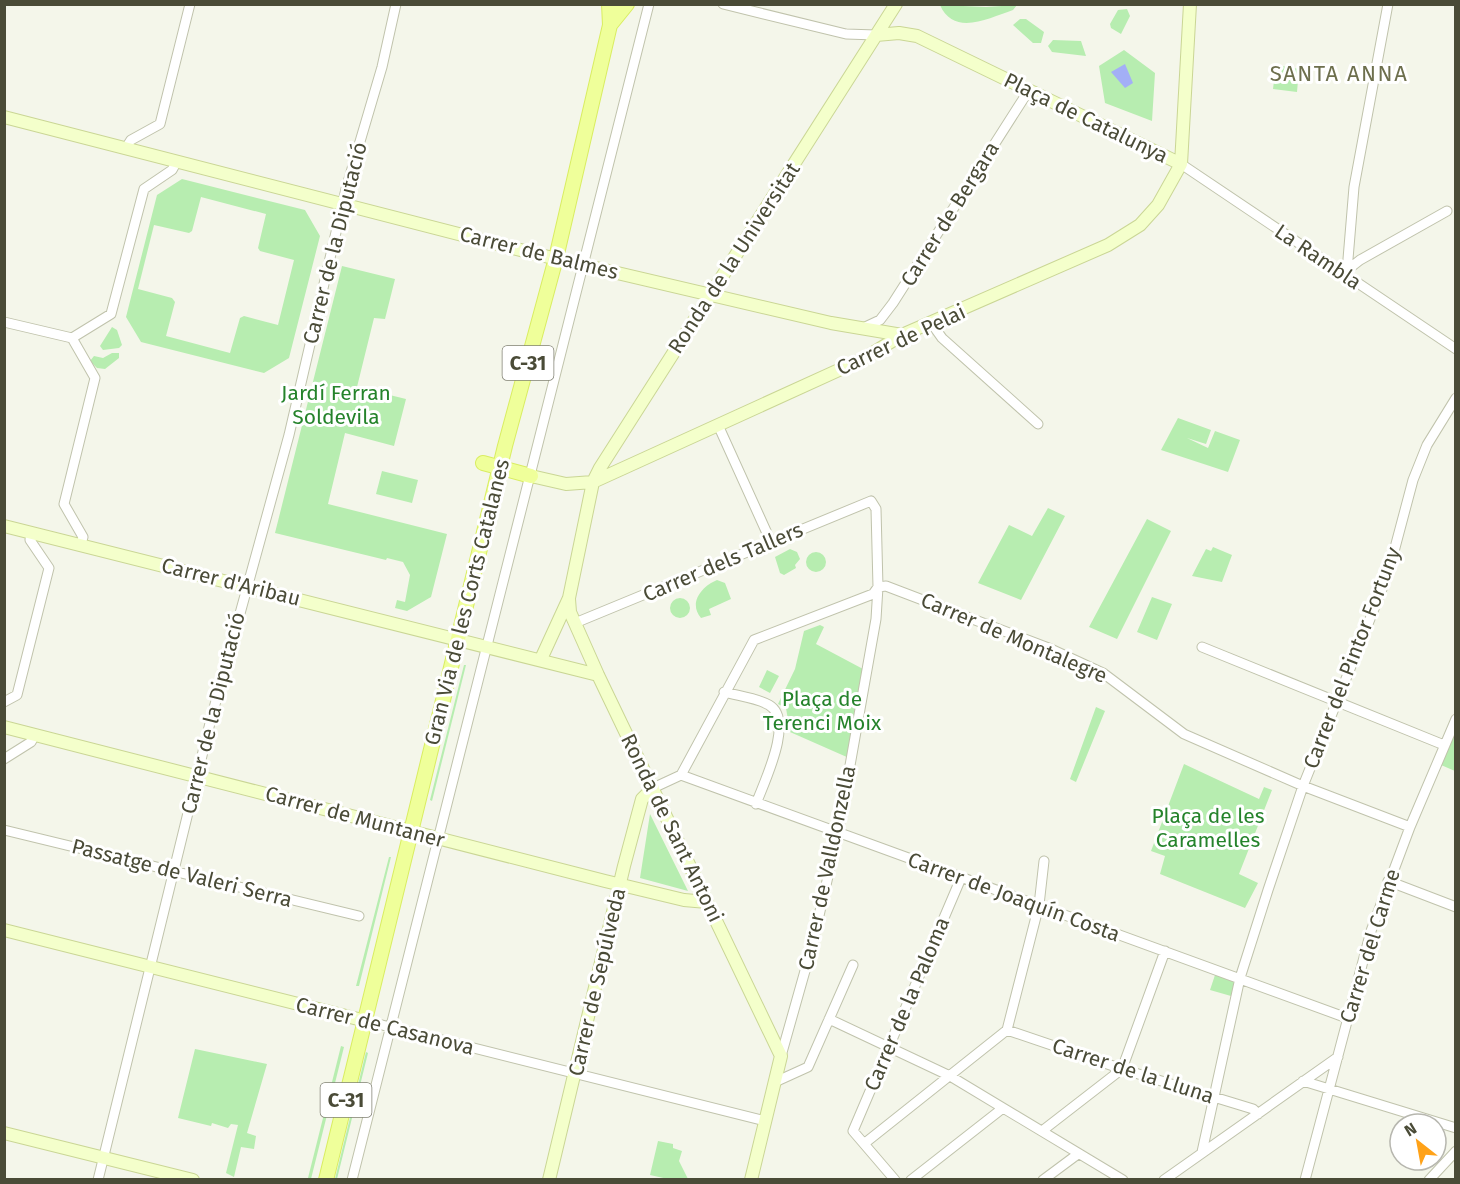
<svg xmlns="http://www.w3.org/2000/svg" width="1460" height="1184" font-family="'Fira Sans',sans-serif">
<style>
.green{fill:#b7edb0;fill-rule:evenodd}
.water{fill:#a3aff6}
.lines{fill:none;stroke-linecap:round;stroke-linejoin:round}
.street-casing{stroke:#c0c3ac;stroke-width:11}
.secondary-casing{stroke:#cad695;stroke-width:14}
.primary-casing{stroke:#d9ed61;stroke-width:16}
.street{stroke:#fff;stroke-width:9}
.secondary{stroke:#f4ffcb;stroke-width:12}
.primary{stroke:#efff9a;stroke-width:14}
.labels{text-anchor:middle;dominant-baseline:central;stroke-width:6;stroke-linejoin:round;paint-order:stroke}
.shield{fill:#fff;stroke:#808173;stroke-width:1.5}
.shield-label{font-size:20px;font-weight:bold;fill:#4a4b37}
.street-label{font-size:21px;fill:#4a4b37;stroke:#fff}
.park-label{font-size:21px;fill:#25832b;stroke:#fff}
.neighbourhood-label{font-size:22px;letter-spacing:1.5px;fill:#6d6f4d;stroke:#fff}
</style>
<rect width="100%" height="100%" fill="#f4f6ea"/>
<path class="green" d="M940 5 986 7 1017 5 1013 10C989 18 954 37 940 5Z
M1127 9 1130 16 1121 34 1111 28 1110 24 1118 10Z
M1020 19H1026L1044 32 1041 43H1033L1013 25Z
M1053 40 1081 41 1086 56 1052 52 1048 46Z
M1124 50 1155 73 1152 121 1105 103 1099 66Z
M1276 65 1299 69 1297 92 1273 89Z
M182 179 305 210 320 236 289 358 264 373 141 342 126 317 157 195ZM201 197 266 214 258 248 260 251 294 260 278 325 244 316 240 318 230 353 166 336 175 302 172 298 138 289 154 225 189 233 192 231Z
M342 266 395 279 385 319 374 318 357 387 406 399 394 446 345 433 328 504 447 534 431 597 407 611 395 608 397 600 405 602 410 575 403 562 387 558 386 560 275 533Z
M112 327 117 330 122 345 119 348 103 350 100 346Z
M112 353H119V358L105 369 97 368 90 361 94 356 103 358Z
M1178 418 1211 430 1206 444 1187 438 1208 448 1215 431 1240 440 1228 472 1161 450Z
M382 471 418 480 412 503 376 494Z
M1048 508 1065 516 1021 600 978 583 1009 525 1032 536Z
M1147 519 1171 531 1117 639 1089 627Z
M1213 547 1232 555 1222 582 1192 576 1206 549 1211 551Z
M790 549 797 552 800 559 795 565 796 568 784 575 780 573 775 557Z
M806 562a10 10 0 1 1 20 0a10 10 0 1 1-20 0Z
M717 580 725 583 731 599 709 609 711 615 701 618C688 603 702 586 717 580Z
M1152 597 1172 604 1157 640 1137 632Z
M670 608a10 10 0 1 1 20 0a10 10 0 1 1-20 0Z
M820 625 824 627 816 644 863 669 849 758 790 732 786 708 778 704 795 669 804 631Z
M464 665H466L432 801 430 800Z
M767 670 779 676 770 693 759 687Z
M1096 707 1105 711 1076 782 1070 779Z
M1455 732V771L1441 765Z
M1184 764 1259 799 1264 787 1272 790 1239 874 1258 883 1245 908 1160 874 1165 856 1151 851Z
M650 814 652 818 688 891 640 878Z
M389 857H391L359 986H356Z
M1215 975 1236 982 1231 996 1210 990Z
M341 1046 344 1047 311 1179 308 1178Z
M195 1049 267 1064 247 1133 256 1136 254 1149 241 1147 234 1177 226 1173 238 1125 231 1124 228 1128 212 1123 211 1126 178 1118Z
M366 1052 368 1053 337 1179H335Z
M658 1141 673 1144V1148L682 1151 679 1161 688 1179H668L650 1175Z"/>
<path class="water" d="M1125 64 1133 83 1125 88 1111 72Z"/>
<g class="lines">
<g class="street-casing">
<path id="street" d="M723 4 846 34 876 35
M126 148 131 140 160 124 190 4
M1181 164 1456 349
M1346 271 1360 260 1447 211
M1347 271 1354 187 1388 4
M4 322 72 338
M932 324 942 338 1038 424
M863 328 880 320 893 303 1029 90
M72 338 95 378 64 504 83 537 81 544
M72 338 111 314 144 189 172 170 177 161
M718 425 771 542
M878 587 886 586 1051 649 1103 673 1184 734 1303 786 1410 827
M575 623 871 501 876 509 878 587 876 619 838 833 812 946 781 1056
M1202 647 1444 745
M724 692C738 696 757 698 769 705 795 720 764 782 756 804
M4 702 17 695 49 568 30 540 31 532
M4 759 31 742 35 735
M681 775 1347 1018
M653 788 681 775 754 640 873 594 878 587
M4 830 359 916
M1388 881 1456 907
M829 1019 950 1076 1123 1180
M366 1021 765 1121
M1007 1030 1122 1069 1253 1109 1258 1114
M1303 1081 1456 1128
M775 1082 808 1067 853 965
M1042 1131 1122 1069 1165 951
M865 1143 1007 1030 1039 905 1044 861
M1202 1152 1240 978 1268 890 1303 786 1388 574 1413 480 1427 445 1456 398
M98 1180 211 719 289 435 346 189 382 67 396 4
M352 1180 649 4
M895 1180 853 1131 961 878
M911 1180 1003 1108
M1043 1180 1078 1154
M1164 1180 1338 1057
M1305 1180 1371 931 1410 827 1456 719
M1429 1180 1456 1151"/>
</g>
<g class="secondary-casing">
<path id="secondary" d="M876 35 899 33 917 36 1181 164
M4 117 536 254 831 323 902 335
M531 476 566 484 593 482 863 359 902 335 1108 245 1140 225 1158 205 1181 164 1190 4
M4 526 598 675
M569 599 570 612 598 675 781 1056 751 1180
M541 659 569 598 593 482 600 468 896 4
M4 727 605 881 684 900 707 902
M4 930 366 1021
M4 1133 193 1180
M549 1180 624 866 642 799 653 788"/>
</g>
<g class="primary-casing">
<path id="primary" d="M610 25 627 4
M483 463 531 476
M326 1180 505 446 556 258 610 25 609 4"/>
</g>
<use href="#street" class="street"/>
<use href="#secondary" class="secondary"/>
<use href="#primary" class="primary"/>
</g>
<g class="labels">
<g class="shield">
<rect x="502.5" y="346" width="51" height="34" rx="4.5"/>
<rect x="320.5" y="1083" width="51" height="34" rx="4.5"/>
</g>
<g class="shield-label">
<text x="528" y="363">C-31</text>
<text x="346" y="1100">C-31</text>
</g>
<g class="street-label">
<text transform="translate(1086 118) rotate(26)">Plaça de Catalunya</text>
<text transform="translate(950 214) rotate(-58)">Carrer de Bergara</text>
<text transform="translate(335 243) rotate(-76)">Carrer de la Diputació</text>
<text transform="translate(539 253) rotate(14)">Carrer de Balmes</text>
<text transform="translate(1318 257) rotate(34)">La Rambla</text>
<text transform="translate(734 258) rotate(-57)">Ronda de la Universitat</text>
<text transform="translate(901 340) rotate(-25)">Carrer de Pelai</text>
<text transform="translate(723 562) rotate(-23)">Carrer dels Tallers</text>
<text transform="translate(231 582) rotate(14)">Carrer d'Aribau</text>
<text transform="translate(467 602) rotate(-76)">Gran Via de les Corts Catalanes</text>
<text transform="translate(1014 638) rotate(23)">Carrer de Montalegre</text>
<text transform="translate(1352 658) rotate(-69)">Carrer del Pintor Fortuny</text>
<text transform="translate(213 713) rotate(-76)">Carrer de la Diputació</text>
<text transform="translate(355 817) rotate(15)">Carrer de Muntaner</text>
<text transform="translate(672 828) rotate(64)">Ronda de Sant Antoni</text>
<text transform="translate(827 868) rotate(-78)">Carrer de Valldonzella</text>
<text transform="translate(182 873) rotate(14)">Passatge de Valeri Serra</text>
<text transform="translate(1014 897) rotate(20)">Carrer de Joaquín Costa</text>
<text transform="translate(1370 946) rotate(-73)">Carrer del Carme</text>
<text transform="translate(597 982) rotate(-77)">Carrer de Sepúlveda</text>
<text transform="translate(907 1004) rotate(-67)">Carrer de la Paloma</text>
<text transform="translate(385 1026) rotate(14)">Carrer de Casanova</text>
<text transform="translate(1133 1071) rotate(18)">Carrer de la Lluna</text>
</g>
<g class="park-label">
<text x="336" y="393">Jardí Ferran<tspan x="336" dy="24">Soldevila</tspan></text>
<text x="822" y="699">Plaça de<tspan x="822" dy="24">Terenci Moix</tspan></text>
<text x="1208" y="816">Plaça de les<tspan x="1208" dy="24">Caramelles</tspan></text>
</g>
<g class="neighbourhood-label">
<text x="1339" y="73">SANTA ANNA</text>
</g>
</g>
<rect width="1460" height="1184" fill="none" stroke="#4a4b37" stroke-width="12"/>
<g transform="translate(1418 1142) rotate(329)"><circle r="28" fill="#ffffff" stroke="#b7b7af" stroke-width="1.5"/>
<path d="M0-4.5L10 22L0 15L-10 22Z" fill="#ffa218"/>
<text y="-9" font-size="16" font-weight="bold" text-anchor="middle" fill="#4a4b37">N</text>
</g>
</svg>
